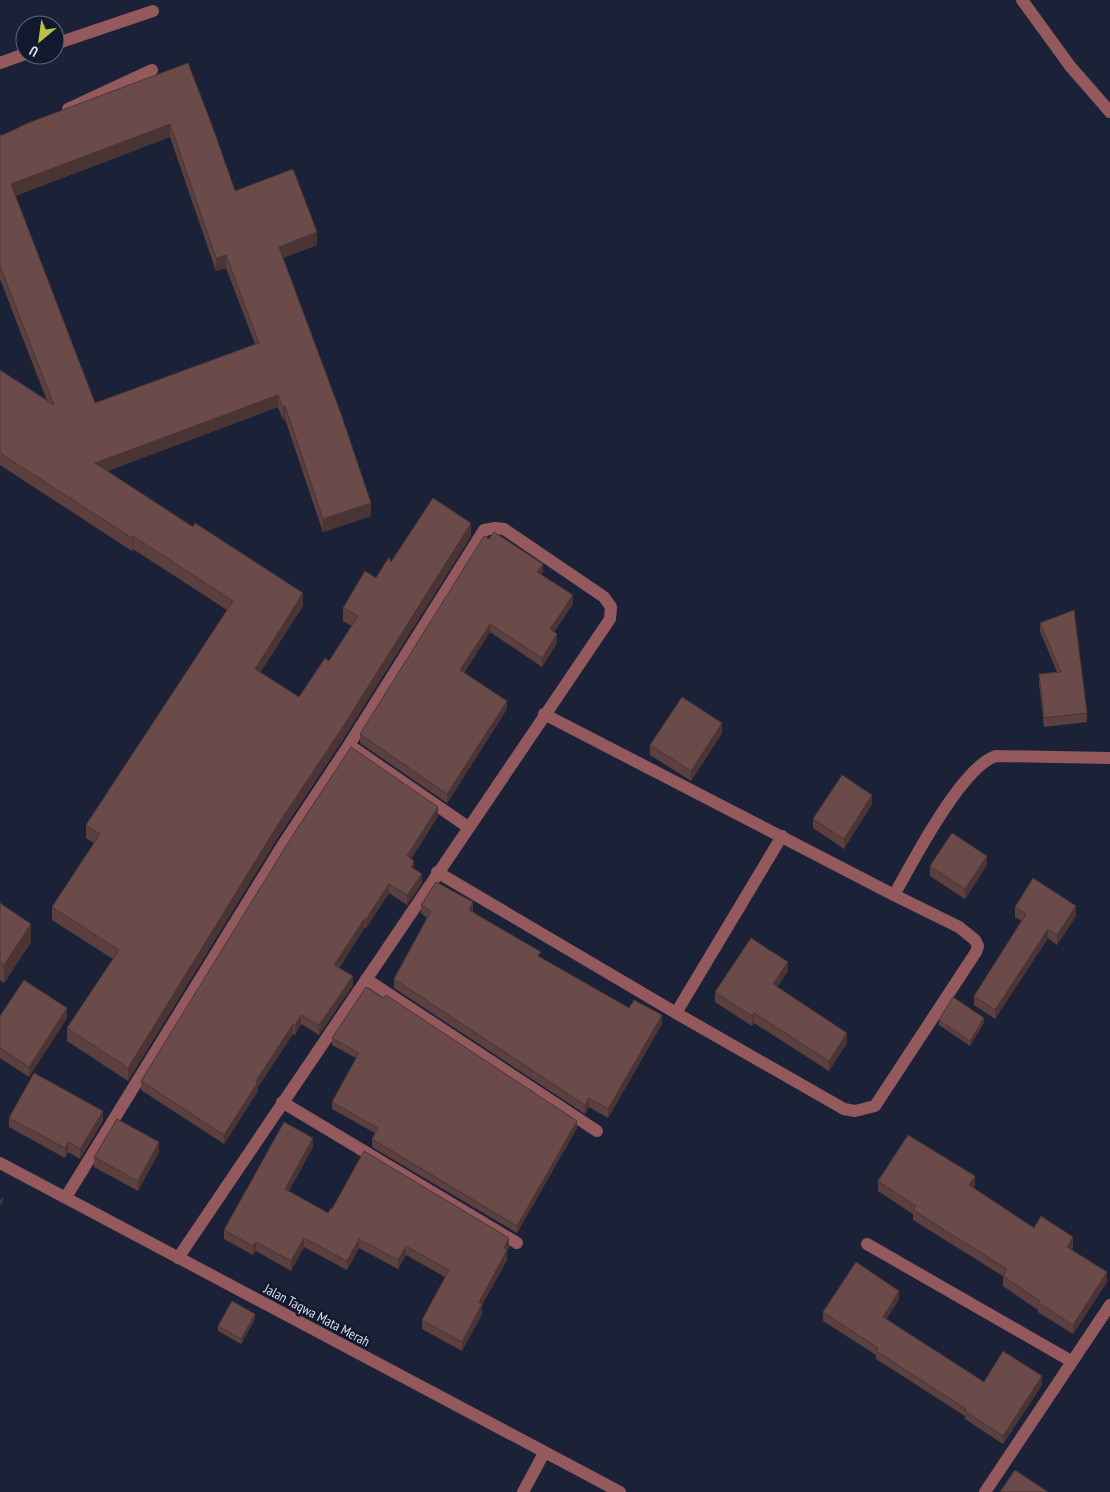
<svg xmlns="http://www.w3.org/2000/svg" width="1110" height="1492" font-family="'PT Sans Narrow',sans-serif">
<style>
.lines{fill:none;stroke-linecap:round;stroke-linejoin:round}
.minor{stroke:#93595c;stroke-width:12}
.wall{fill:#5c4040;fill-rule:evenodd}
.shaded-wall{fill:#4b3434}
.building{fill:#6b4b4a;stroke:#4b3434;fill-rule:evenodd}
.labels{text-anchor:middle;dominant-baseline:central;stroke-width:5;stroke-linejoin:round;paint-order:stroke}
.street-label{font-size:14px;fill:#d9dfee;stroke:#12182e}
</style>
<rect width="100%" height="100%" fill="#1b2238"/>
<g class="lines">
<path class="minor" d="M1022 0 1070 66 1110 112
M55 44 153 11
M0 63 25 54
M68 109 152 70
M349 745 468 827
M437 872 676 1013 844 1109 855 1111 875 1106 976 952 978 946 975 940 959 927 894 895 544 714
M894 895C912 863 962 766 996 756L1110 758
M366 979 597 1131
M676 1013 782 836
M282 1102 517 1243
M0 1163 620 1492
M66 1197 284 843 349 745 484 530 495 528 504 529 604 597 611 607 610 619 178 1258
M867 1244 1071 1361
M523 1492 544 1453
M985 1492 1110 1305"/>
</g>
<path class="wall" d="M188 63 235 191 317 245 283 258 371 516 323 532 285 419 283 420 278 407 107 471 303 606 260 672 299 697 329 661 352 626 343 621V608L376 578 391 562 471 536 342 741 277 839 128 1081 67 1041V1028L113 959 52 920V907L94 843 86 838V825L227 610 133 549 132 551 0 465V370L47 401 0 279V135H3ZM170 137 216 271 226 268 255 344 95 403 15 196Z
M543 572 541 574 573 604 554 632 557 643 542 667 490 632 464 673 507 709 447 803 360 743V734Z
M1040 623 1087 713V722L1044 727 1039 683V674L1057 672 1040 631Z
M722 733 691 781 650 755V745Z
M872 804 844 849 813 828V819Z
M438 816 411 859 414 869 422 883 407 905 389 893 366 928 365 927 339 968 353 985 319 1035 301 1024 295 1035 293 1034 258 1087V1091L224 1144 141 1090V1081Z
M987 865 965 899 930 876V866Z
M0 903 31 942 4 983 0 980Z
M421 905 473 911V912L541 958 629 1008 662 1024 608 1118 589 1107 585 1114 394 988V979L427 918 421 913Z
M1015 907 1076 916 1057 945 1048 938 995 1019 974 1005V996L1022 921 1015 917Z
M788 971 777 987 847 1043 829 1071 754 1023 752 1026 715 1002V992Z
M0 1016 67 1018 29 1077 0 1058Z
M939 1020 984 1023 970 1046 939 1025Z
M332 1038 577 1128 517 1233 372 1147V1139L375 1133 332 1109V1102L356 1058 332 1045Z
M9 1118 103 1121 80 1159 68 1152 65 1158 9 1127Z
M313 1147 289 1191 328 1213 509 1248 507 1251V1260L482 1305V1314L462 1351 422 1329V1320L445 1277 406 1255 398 1269 359 1248 347 1270 304 1247 291 1271 256 1251 253 1255 224 1239V1230Z
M159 1152 138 1191 94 1167V1157Z
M878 1181 975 1186 973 1188 1034 1228 1073 1247 1072 1250 1107 1282 1073 1334 1038 1312V1310L1003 1286V1276L913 1220V1214L878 1191Z
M899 1299 886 1319 984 1382 1042 1385 1003 1444 965 1419V1416L876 1359V1355L823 1321V1312Z
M255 1319 241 1344 218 1331V1326Z"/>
<path class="shaded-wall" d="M170 124V137L11 197V184Z
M317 232V245L279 259V247Z
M226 255V268L216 271V258Z
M278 395V407L95 476V463Z
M285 406V419L283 420V407Z
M371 503V516L323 532V519Z
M471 523V536L342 741 277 839 128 1081V1068L277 826Z
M133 536V549L132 551V538Z
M543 564V572L537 581V572Z
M303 593V606L255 681V669Z
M573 595V604L550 638V629Z
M490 624V632L460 679V670Z
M557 634V643L542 667V658Z
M507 701V709L447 803V794Z
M722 723V733L691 781V771Z
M872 795V804L844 849V839Z
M438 807V816L407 866V856Z
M987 856V865L965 899V889Z
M414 861V871L411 867Z
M422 874V883L407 905V895Z
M389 884V893L366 928V919Z
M473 902V911L469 919V910Z
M1076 906V916L1057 945V935Z
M365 918V927L334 974V965Z
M31 924V942L4 983V965Z
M1048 929V938L995 1019V1010Z
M788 962V971L773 994V984Z
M353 976V985L319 1035V1025Z
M67 1008V1018L29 1077V1067Z
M754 1013V1023L752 1026V1016Z
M301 1015V1024L295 1035V1025Z
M662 1015V1024L608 1118V1109Z
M984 1018V1023L970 1046V1041Z
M293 1024V1034L258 1087V1091L224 1144V1135L256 1081Z
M847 1033V1043L829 1071V1061Z
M589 1098V1107L585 1114V1105Z
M103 1111V1121L80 1159V1149Z
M577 1121V1128L517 1233V1226Z
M313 1138V1147L285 1198V1189Z
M68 1142V1152L65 1158V1148Z
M159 1142V1152L138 1191V1181Z
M975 1176V1186L969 1195V1185Z
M3 1196V1201L0 1206V1201Z
M1073 1237V1247L1067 1257V1247Z
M304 1238V1247L291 1271V1261Z
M509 1238V1248L507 1251V1260L482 1305V1314L462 1351V1342L479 1302 504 1248Z
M359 1239V1248L347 1270V1261Z
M256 1242V1251L253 1255V1246Z
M406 1246V1255L398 1269V1260Z
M1107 1272V1282L1073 1334V1325Z
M899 1291V1299L883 1325V1317Z
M255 1314V1319L241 1344V1339Z
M1042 1376V1385L1003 1444V1436Z"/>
<path class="building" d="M188 63 213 128 235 191 293 169 317 232 279 247 341 414 371 503 323 519 285 406 283 407 278 395 95 463 193 527 195 523 303 593 255 669 299 697 325 658 329 661 358 616 343 608 365 571 376 578 389 557 391 562 433 498 471 523 342 728 277 826 128 1068 67 1028 119 950 52 907 100 834 86 825 233 601 133 536 132 538 0 453V370L54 405 0 266V135H3L28 123ZM170 124 216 258 226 255 259 343 95 403 11 184Z
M494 532 543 564 537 572 573 595 550 629 557 634 542 658 490 624 460 670 507 701 447 794 360 734 484 536 489 539Z
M1074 610 1087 713 1044 718 1039 674 1061 672 1040 623Z
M682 697 722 723 691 771 650 745Z
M351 747 438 807 407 856 414 861 411 867 422 874 407 895 389 884 366 919 365 918 334 965 353 976 319 1025 301 1015 295 1025 293 1024 256 1081 258 1082 224 1135 141 1081 291 838Z
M842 775 872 795 844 839 813 819Z
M952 833 987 856 965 889 930 866Z
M1033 878 1076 906 1057 935 1048 929 995 1010 974 996 1026 914 1015 907Z
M436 882 473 902 469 910 541 952 538 956 629 1008 634 1000 662 1015 608 1109 589 1098 585 1105 394 979 431 911 421 905Z
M0 903 31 924 4 965 0 962Z
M751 938 788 962 773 984 847 1033 829 1061 754 1013 752 1016 715 992Z
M24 980 67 1008 29 1067 0 1048V1016Z
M366 987 384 998 386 995 577 1121 517 1226 372 1139 378 1128 332 1102 359 1053 332 1038Z
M953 997 984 1018 970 1041 939 1020Z
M34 1073 103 1111 80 1149 68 1142 65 1148 9 1118Z
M117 1119 159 1142 138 1181 94 1157Z
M284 1122 313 1138 285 1189 328 1213 331 1208 332 1209 364 1151 509 1238 504 1248 507 1250 479 1302 482 1304 462 1342 422 1320 449 1270 406 1246 398 1260 359 1239 347 1261 304 1238 291 1261 256 1242 253 1246 224 1230Z
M908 1135 975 1176 969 1185 1034 1228 1041 1216 1073 1237 1067 1247 1107 1272 1073 1325 1038 1302 1040 1301 1003 1276 1007 1269 913 1210 916 1206 878 1181Z
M856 1262 899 1291 883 1317 984 1382 1003 1351 1042 1376 1003 1436 965 1411 966 1409 876 1351 878 1348 823 1312Z
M232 1301 255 1314 241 1339 218 1326Z
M1015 1470 1048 1492H1000Z"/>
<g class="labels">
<g class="street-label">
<text transform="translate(317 1315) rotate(28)">Jalan Taqwa Mata Merah</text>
</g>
</g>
<g transform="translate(40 40) rotate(209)"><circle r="24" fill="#12182e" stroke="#62687b"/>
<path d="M0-4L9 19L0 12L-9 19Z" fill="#b7c148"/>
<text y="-8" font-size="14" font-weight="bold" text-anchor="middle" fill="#d9dfee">U</text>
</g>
</svg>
